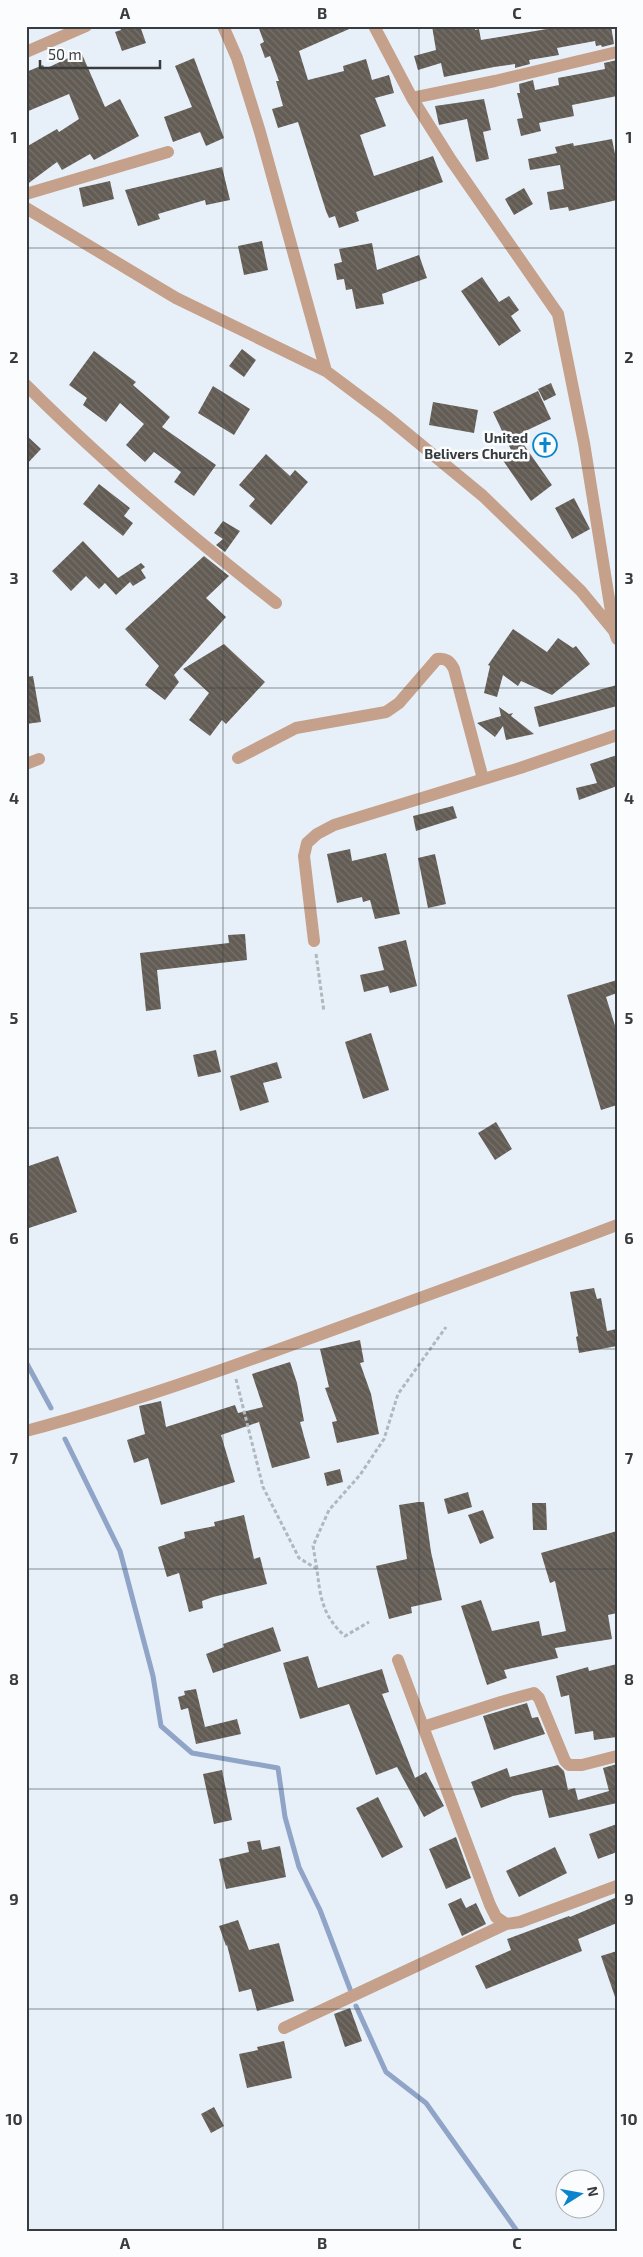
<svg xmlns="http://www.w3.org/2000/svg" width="643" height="2257" font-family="'Exo 2',sans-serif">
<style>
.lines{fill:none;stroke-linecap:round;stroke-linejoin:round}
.stream{stroke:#8fa4c7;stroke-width:5}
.building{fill:url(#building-back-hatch)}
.path{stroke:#b0b8be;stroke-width:3;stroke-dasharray:4 2.5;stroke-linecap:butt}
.minor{stroke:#c5a08b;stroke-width:12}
.grid{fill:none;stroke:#383c3f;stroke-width:1;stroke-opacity:0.55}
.labels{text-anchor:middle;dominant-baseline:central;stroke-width:5;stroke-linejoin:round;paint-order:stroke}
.poi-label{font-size:14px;font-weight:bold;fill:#383c3f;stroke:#fafcfe;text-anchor:end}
.neatline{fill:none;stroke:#383c3f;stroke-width:2}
.grid-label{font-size:16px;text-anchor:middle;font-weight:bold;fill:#383c3f}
</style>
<defs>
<pattern id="building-back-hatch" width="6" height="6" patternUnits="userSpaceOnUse" patternTransform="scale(1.25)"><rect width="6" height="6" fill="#625c54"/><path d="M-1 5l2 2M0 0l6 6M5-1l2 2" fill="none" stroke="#75716b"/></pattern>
</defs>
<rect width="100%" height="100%" fill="#e7f0f8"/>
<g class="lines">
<path class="stream" d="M26 1362 51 1408
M65 1439 120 1551 153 1676 161 1726 192 1753 278 1768 285 1817 299 1867 320 1910 350 1989
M356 2006 386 2072 426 2103 517 2231"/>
</g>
<path class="building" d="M119 26H140L146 43 122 51 115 32 121 30Z
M258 26H356L299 51 308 80 344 71 343 66 366 59 372 80 389 75 394 93 375 98 386 126 360 135 374 176 433 156 443 182 356 212 359 221 339 228 335 216 329 218 326 211 298 122 278 128 272 109 283 106 276 81H279L270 56 265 58 260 44 264 42Z
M432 26H475V30L479 29 481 40 565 26H611L614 44 602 47 601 45 596 46 595 41 557 48 559 55 529 60 530 64 515 68V64L494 67 444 77 441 63 418 70 414 56 436 50Z
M81 52 105 107 120 99 139 136 94 160 90 154 62 170 57 162 26 185V147L57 129 59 132 79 119 69 94 26 112V72L43 65 45 69Z
M194 58 224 138 206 146 200 132 173 142 164 117 192 107 175 66Z
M617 60V96L572 105 574 116 539 123 541 131 521 136 517 119 523 118 517 93H520L519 84 533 80 535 90 559 85 558 78 605 69 604 63Z
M484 99 491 130 483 132 489 159 476 162 467 119 439 125 435 106Z
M612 139 617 164V200L569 211 568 207 550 210 547 192 564 189 560 165 530 170 528 159 557 153 555 147 573 143 574 146Z
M222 167 230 200 206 205 205 200 158 214 160 219 138 226 125 190Z
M110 181 114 199 83 207 79 188Z
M524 188 533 204 514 215 505 199Z
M262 241 268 270 244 275 238 246Z
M372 243 377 270 419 255 427 278 382 294 384 304 356 309 352 289 346 290 344 279 337 280 334 264 342 262 339 249Z
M482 277 499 302 509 296 519 310 511 316 521 331 499 346 461 291Z
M242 349 256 360 244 377 229 366Z
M94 351 136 382 133 385 170 417 162 427 216 465 194 496 174 482 181 472 154 452 145 462 126 445 144 424 120 403 106 422 83 405 87 398 69 385Z
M551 383 556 395 544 401 538 389Z
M213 386 250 409 234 435 198 413Z
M538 391 551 419 517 435 552 485 531 501 502 459 512 452 493 412Z
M433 402 478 410 474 433 429 425Z
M26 435 41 449 26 465Z
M266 454 290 476 295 470 308 482 271 525 249 506 255 499 239 485Z
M99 484 130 508 124 516 133 523 123 536 83 504Z
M574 498 590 529 572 539 555 508Z
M223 521 240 531 225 552 216 545 223 539 214 533Z
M83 541 118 578 141 563 145 567 141 570 146 578 133 586 130 582 116 595 105 583 99 589 86 576 71 591 52 571Z
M204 556 229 576 206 598 226 617 174 675 179 682 165 700 145 685 159 666 125 629Z
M513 629 547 652 558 638 573 648 576 646 590 664 552 695 521 681 518 686 503 675 497 697 484 693 490 666 488 665Z
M224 644 265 682 226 724 222 720 210 736 189 720 209 693 183 669Z
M33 676 41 722 26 724V677Z
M617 685V706L539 727 534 707Z
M499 707 509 714 513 713 511 716 534 734 506 740 503 726 495 737 477 723 501 716Z
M617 755V786L579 800 576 788 597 783 590 764Z
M453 806 457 818 416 831 413 816Z
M350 849 352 861 386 853 400 914 375 919 370 900 363 902 362 897 337 903 327 854Z
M435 854 446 904 428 908 418 858Z
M245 934 247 960 157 970 161 1009 146 1011 140 953 229 943 228 935Z
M406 940 417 986 390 993 388 986 364 992 360 975 384 970 378 947Z
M617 980V993L606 997 617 1032V1105L601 1110 567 995Z
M371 1033 389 1090 363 1099 345 1042Z
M216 1050 221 1072 198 1077 193 1055Z
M277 1062 282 1078 263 1083 269 1102 240 1111 230 1076Z
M496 1122 512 1149 495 1160 478 1133Z
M58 1156 77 1212 26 1229V1167Z
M594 1288 597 1299 601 1298 607 1331 617 1329V1346L579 1353 576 1337 578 1336 570 1292Z
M360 1340 364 1362 360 1363 371 1394 379 1434 337 1443 332 1422 337 1421 325 1388 329 1387 320 1349Z
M290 1362 297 1383 304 1421 300 1422 310 1458 272 1468 259 1422 221 1435 235 1482 161 1505 148 1458 134 1463 127 1440 145 1434 139 1406 161 1401 166 1427 235 1405 238 1413 263 1407 252 1374Z
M340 1469 343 1482 327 1486 324 1473Z
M468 1492 472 1507 448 1514 444 1499Z
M418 1502H424L431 1552 442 1600 411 1607 412 1613 389 1619 376 1566 407 1559 399 1505Z
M532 1503H546L547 1530H533Z
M483 1510 494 1538 480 1544 468 1515Z
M244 1515 254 1559 260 1557 267 1584 213 1597 202 1601 203 1608 189 1612 179 1573 167 1577 158 1547 185 1538 184 1532 215 1526 214 1522Z
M617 1531V1613L608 1615 612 1639 555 1648 558 1658 504 1670 507 1678 487 1685 461 1606 481 1600 492 1631 539 1621 542 1636 566 1631 555 1581 550 1583 541 1553Z
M273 1627 281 1651 213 1673 206 1654 224 1647 223 1644Z
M308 1656 318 1688 382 1669 389 1692 382 1694 415 1778 426 1772 444 1806 424 1817 397 1767 376 1775 349 1704 300 1719 283 1663Z
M617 1664V1737L594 1740 593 1731 575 1734 569 1695 561 1697 556 1676 588 1667 589 1671Z
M196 1689 205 1727 237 1719 241 1734 196 1744 188 1708 181 1710 178 1697 185 1695 184 1691Z
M527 1703 532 1718 538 1717 545 1734 494 1750 483 1716Z
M617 1764V1803L549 1818 542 1790 513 1796 481 1808 471 1782 507 1768 510 1777 558 1765 564 1771 568 1790 575 1788 578 1800 609 1791 603 1768Z
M222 1770 232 1820 214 1824 203 1774Z
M378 1797 403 1847 382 1858 356 1808Z
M617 1824V1852L598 1859 589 1834Z
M456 1837 471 1878 446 1889 429 1849Z
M260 1840 262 1850 280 1846 286 1877 226 1889 219 1859 249 1852 247 1842Z
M555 1847 567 1873 519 1897 506 1871Z
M617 1897V1923L578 1939 582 1951 486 1989 475 1966 511 1950 507 1939 569 1916 570 1917Z
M461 1898 466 1908 476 1903 486 1924 462 1936 448 1904Z
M238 1920 249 1950 279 1943 294 2001 257 2011 251 1989 239 1992 227 1945 226 1946 219 1926Z
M617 1951V1997H615L601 1956Z
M350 2008 362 2041 345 2047 334 2014Z
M284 2041 292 2078 247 2088 239 2054 258 2050 257 2047Z
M214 2107 224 2126 211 2133 201 2114Z"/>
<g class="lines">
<path class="path" d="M316 954 324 1012
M236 1379 263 1487 299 1558 317 1569C320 1597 323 1617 345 1636L369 1622
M317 1569 313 1546 329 1510 360 1475 384 1439 398 1394 446 1327"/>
<path class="minor" d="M223 26 237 58 260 132 326 371
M374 26 412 98 451 160 558 314 584 443 614 630
M26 52 86 26
M412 98 495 81 617 52
M26 194 168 152
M26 208 176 298 326 371 386 416 483 496 581 591 614 631 617 639
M26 385C105 464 188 534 276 603
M238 758 296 728 386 712 399 703 437 659C446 658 450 661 454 669L483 779
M26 764 39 759
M314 941 304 856 307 843 317 834 334 825 520 768 617 735
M26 1431C139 1401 248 1361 357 1321 444 1289 531 1258 617 1225
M398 1660 490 1905 496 1917 506 1924 520 1922 617 1886
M423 1727 501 1702 534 1693 539 1698 565 1761 569 1765H582L617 1756
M284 2028 506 1924"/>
</g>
<path class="grid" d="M223 26V2231M419 26V2231M26 248H617M26 468H617M26 688H617M26 908H617M26 1128H617M26 1349H617M26 1569H617M26 1789H617M26 2009H617"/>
<defs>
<g id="church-ring" transform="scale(1.25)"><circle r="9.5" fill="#fafcfe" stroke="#0a85cd" stroke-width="1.5"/><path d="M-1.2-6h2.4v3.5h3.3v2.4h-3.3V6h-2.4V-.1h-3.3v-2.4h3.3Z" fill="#0a85cd"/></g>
</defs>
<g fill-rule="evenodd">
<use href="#church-ring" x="545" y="445"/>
</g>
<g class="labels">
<g class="poi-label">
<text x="528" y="437">United<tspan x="528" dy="16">Belivers Church</tspan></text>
</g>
</g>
<rect width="643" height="2257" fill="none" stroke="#fafcfe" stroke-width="55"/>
<g transform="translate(580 2194) rotate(79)"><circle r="24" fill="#fafcfe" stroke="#acafb2"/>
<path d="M0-4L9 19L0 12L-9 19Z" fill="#0a85cd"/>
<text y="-8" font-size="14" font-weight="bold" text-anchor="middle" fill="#383c3f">N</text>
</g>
<path d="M40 60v8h120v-8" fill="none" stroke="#383c3f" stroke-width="2.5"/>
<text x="48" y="60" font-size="15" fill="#383c3f" stroke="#fafcfe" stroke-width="4" paint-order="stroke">50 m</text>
<rect x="28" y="28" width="588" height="2202" class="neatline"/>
<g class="grid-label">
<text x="125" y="19">A</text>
<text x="322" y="19">B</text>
<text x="517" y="19">C</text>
<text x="14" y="143">1</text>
<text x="629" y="143">1</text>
<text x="14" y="363">2</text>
<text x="629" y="363">2</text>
<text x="14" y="584">3</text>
<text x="629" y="584">3</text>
<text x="14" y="804">4</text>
<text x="629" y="804">4</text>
<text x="14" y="1024">5</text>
<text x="629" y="1024">5</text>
<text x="14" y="1244">6</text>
<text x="629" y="1244">6</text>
<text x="14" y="1464">7</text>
<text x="629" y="1464">7</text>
<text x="14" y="1685">8</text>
<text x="629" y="1685">8</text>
<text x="14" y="1905">9</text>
<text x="629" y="1905">9</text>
<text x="14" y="2125">10</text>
<text x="629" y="2125">10</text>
<text x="125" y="2249">A</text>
<text x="322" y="2249">B</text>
<text x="517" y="2249">C</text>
</g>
</svg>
